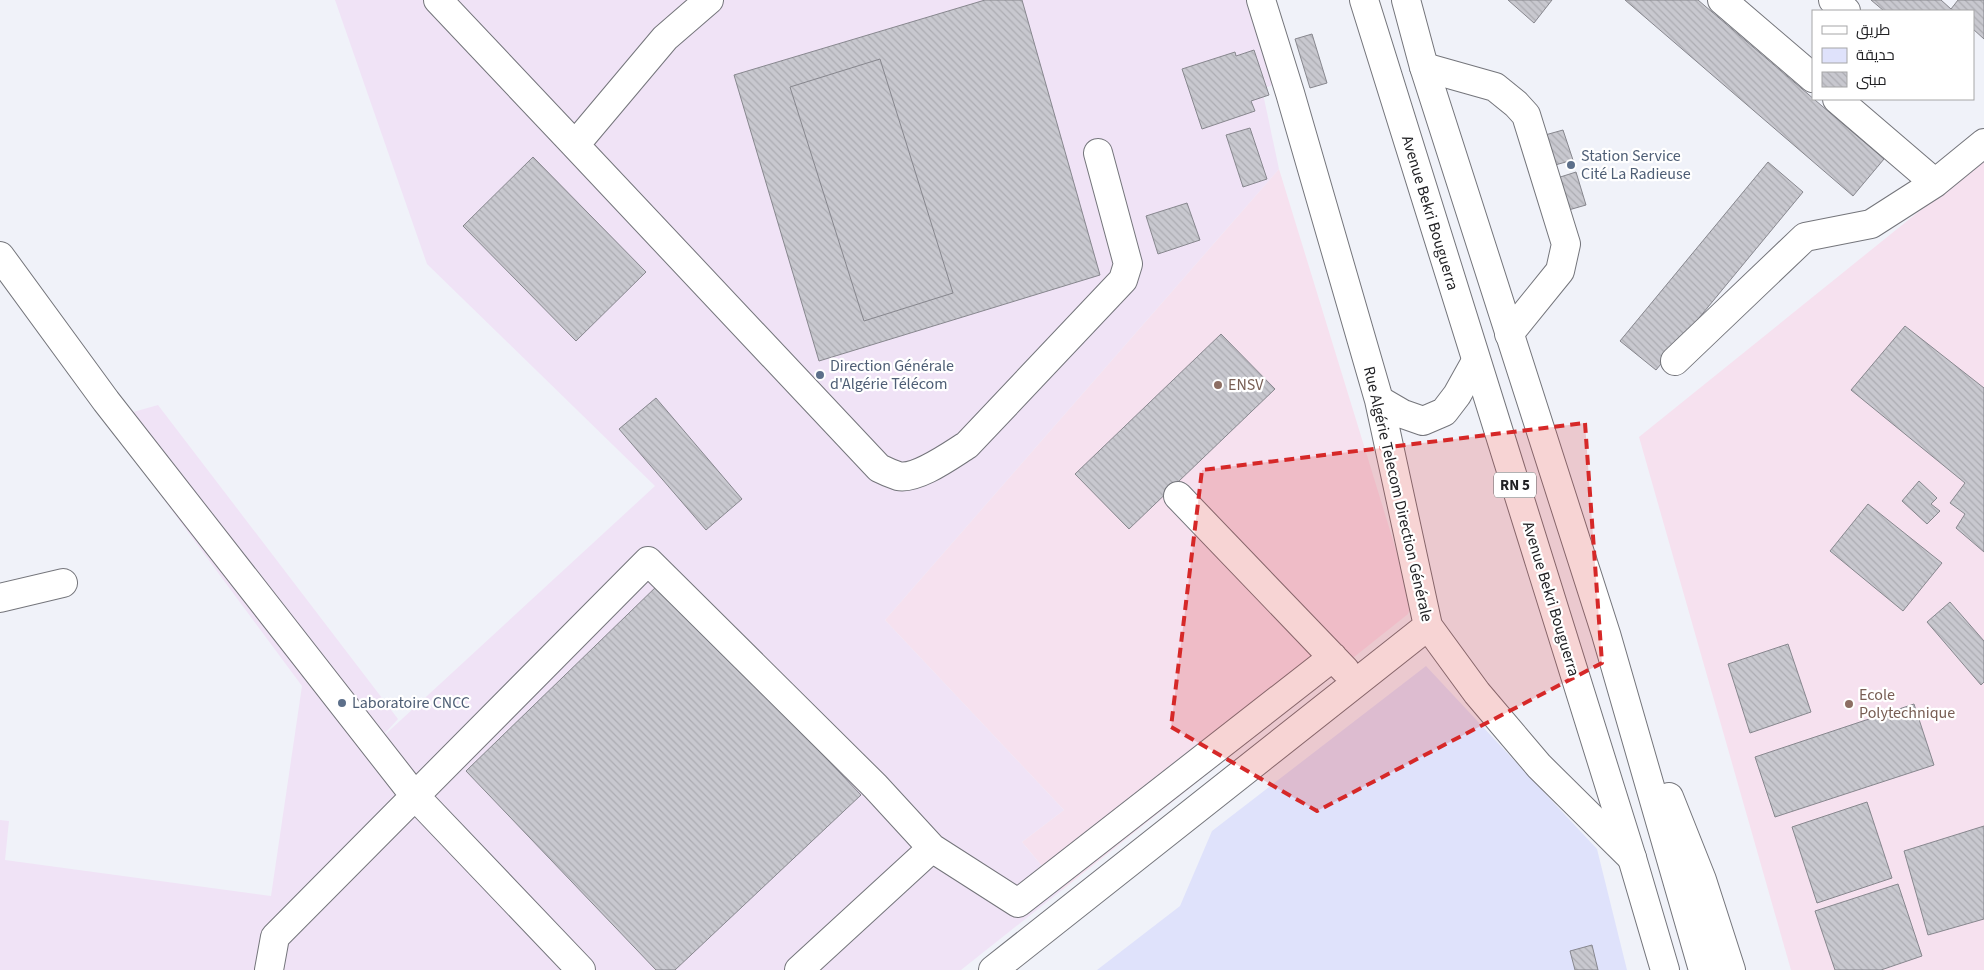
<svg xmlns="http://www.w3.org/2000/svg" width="1984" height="970" font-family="'Source Sans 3',Cairo,sans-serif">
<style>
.commercial{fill:#f0e3f6}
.education{fill:#f6e1ef}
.park{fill:#dfe2fb}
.building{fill:url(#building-back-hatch);stroke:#87878e}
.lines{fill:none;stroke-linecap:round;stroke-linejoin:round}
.minor-casing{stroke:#74757b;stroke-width:30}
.highway-casing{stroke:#74757b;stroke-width:30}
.minor{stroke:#fff;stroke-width:28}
.highway{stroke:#fff;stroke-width:28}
.marked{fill:#d62828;fill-opacity:0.2;stroke:#d62828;stroke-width:4;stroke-dasharray:10 6;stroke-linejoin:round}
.service-dot{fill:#5c6f8a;stroke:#fff;stroke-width:2}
.education-dot{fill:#8d6e63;stroke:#fff;stroke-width:2}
.labels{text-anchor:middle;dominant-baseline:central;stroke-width:4.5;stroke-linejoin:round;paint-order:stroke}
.shield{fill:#fff;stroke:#646466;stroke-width:1}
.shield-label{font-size:15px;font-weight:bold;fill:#212124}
.service-label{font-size:16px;fill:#4e5e75;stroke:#fff;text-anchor:start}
.street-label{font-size:16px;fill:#212124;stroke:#fff}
.education-label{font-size:16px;fill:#785e54;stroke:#fff;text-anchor:start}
</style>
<defs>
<pattern id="building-back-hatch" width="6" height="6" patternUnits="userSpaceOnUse" patternTransform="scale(1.25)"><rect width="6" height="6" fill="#c8c8cf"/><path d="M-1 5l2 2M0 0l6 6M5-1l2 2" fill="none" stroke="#acacb2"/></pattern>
</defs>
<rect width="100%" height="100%" fill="#f0f2f9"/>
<path class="commercial" d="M335 0H1275L1299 75 1262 89 1279 169 885 620 1064 810 1022 842 1062 890 961 970H0V820L9 821 5 860 271 896 302 686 105 420 158 405 398 719 377 742 655 486 427 264Z"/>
<path class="education" d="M1984 159V970H1791L1639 437Z
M1279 169 1412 602 1408 614 1062 890 1022 842 1064 810 885 620Z"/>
<path class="park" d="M1426 666 1597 849 1627 970H1097L1180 906 1212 831Z"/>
<path class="building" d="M985 0H1022L1100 275 819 361 734 75Z
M1508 0H1552L1534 23Z
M1625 0H1698L1884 159 1853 196Z
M1871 0H1941L1951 9 1958 0H1984V39L1973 29V11H1884Z
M1312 34 1327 83 1310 88 1295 39Z
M1254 50 1269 95 1251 101 1255 111 1202 129 1182 69 1235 52 1236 56Z
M880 59 953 293 864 321 790 87Z
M1250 128 1267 179 1243 187 1226 135Z
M1563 130 1573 160 1548 167 1538 137Z
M533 157 646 272 576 341 463 226Z
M1768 162 1803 192 1656 370 1620 341Z
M1576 172 1586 205 1565 211 1554 179Z
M1187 203 1200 240 1158 254 1146 216Z
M1905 326 1984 388V552L1956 528 1965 514 1950 503 1965 483 1851 390Z
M1221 334 1275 389 1129 529 1075 474Z
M656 398 742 499 706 530 619 429Z
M1919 481 1937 498 1931 504 1940 511 1927 524 1902 501Z
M1868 504 1942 563 1903 611 1830 551Z
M660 583 861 795 675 970H656L466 771Z
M1950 602 1984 641V682L1981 685 1927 622Z
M1788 644 1811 712 1750 733 1728 664Z
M1914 704 1934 765 1775 817 1755 757Z
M1867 802 1892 878 1817 903 1792 827Z
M1984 826V919L1928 935 1904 851Z
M1898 884 1922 956 1881 970H1835L1815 911Z
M1592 945 1598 970H1575L1570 951Z"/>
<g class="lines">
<g class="minor-casing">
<path id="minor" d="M438 0 575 145
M709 0 665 38 575 145 879 468C885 471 892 474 898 476 917 480 951 455 967 445L1123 280 1128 264 1098 153
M1261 0 1290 93 1379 400 1428 626 1477 693 1539 766 1632 858
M1722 0 1813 78
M1833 0 1846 11
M1424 67 1495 87 1516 104 1526 115 1566 244 1560 271 1509 334
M1837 99 1935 183 1984 143
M0 256 106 401 414 795 581 970
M1675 361 1805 237 1871 224 1935 183
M1379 400 1403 414 1423 421 1444 412 1457 395 1476 361
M1178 496 1345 670
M0 598 63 583
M269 970 275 937 648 561 875 786 932 848
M799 970 932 848 1018 903 1333 657
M993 970 1428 626"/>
</g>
<g class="highway-casing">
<path id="highway" d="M1364 0 1632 858 1665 970
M1406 0 1424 67 1606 634 1703 970
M1669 797 1702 880 1731 970"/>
</g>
<use href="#minor" class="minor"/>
<use href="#highway" class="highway"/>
</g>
<path class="marked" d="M1585 423 1602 663 1317 811 1171 727 1202 470Z"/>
<g class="service-dot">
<circle cx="1571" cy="165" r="5"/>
<circle cx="820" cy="375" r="5"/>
<circle cx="342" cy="703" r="5"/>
</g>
<g class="education-dot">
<circle cx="1218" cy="385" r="5"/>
<circle cx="1849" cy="704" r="5"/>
</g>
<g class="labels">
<rect class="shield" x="1494" y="472.5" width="42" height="25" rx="4"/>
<g class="shield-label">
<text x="1515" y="485">RN 5</text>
</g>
<g class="service-label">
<text x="1581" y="156">Station Service<tspan x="1581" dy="18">Cité La Radieuse</tspan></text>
<text x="830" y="366">Direction Générale<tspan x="830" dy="18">d'Algérie Télécom</tspan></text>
<text x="352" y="703">Laboratoire CNCC</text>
</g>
<g class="street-label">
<text transform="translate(1430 213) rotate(73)">Avenue Bekri Bouguerra</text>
<text transform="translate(1398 494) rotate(77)">Rue Algérie Telecom Direction Générale</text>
<text transform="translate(1551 599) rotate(73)">Avenue Bekri Bouguerra</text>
</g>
<g class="education-label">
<text x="1228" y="385">ENSV</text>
<text x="1859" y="695">Ecole<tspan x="1859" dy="18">Polytechnique</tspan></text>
</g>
</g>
<rect x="1812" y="10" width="162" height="90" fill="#ffffff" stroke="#a6a6a7"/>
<rect x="1822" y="26" width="25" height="8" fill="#ffffff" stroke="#a6a6a7"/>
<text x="1856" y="35" font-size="15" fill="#212124">طريق</text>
<rect x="1822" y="48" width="25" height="15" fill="#dfe2fb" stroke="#a6a6a7"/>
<text x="1856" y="60" font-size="15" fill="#212124">حديقة</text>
<rect x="1822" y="72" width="25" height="15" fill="url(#building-back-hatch)" stroke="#a6a6a7"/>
<text x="1856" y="85" font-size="15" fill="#212124">مبنى</text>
</svg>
